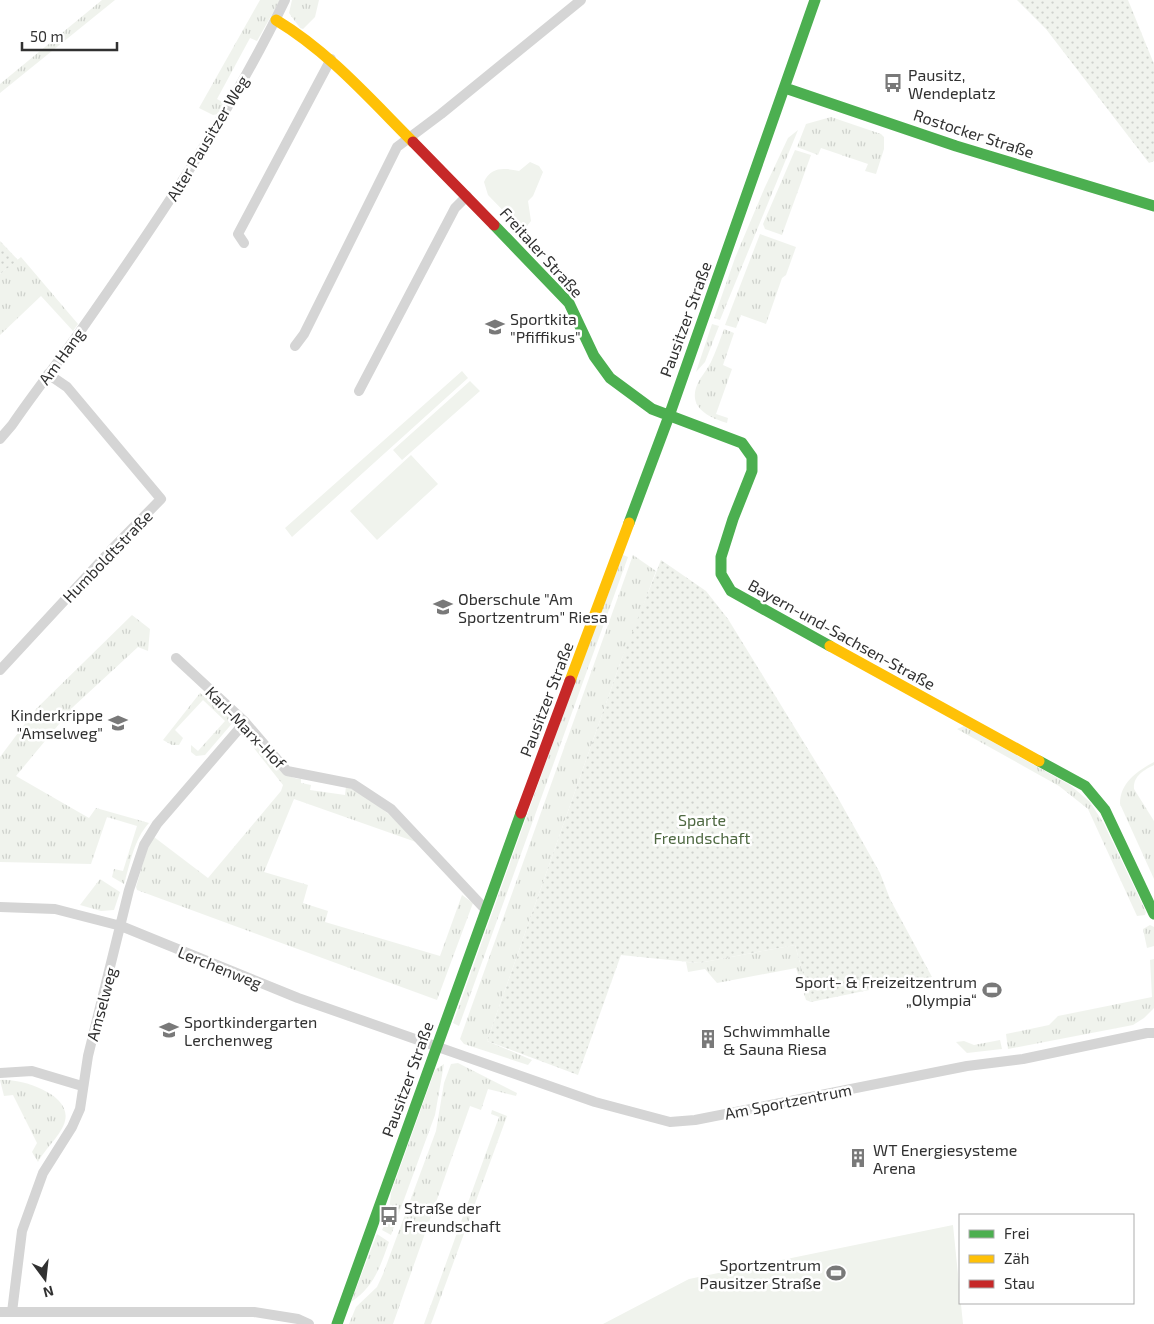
<svg xmlns="http://www.w3.org/2000/svg" width="1154" height="1324" font-family="'Exo 2',sans-serif">
<style>
.grass{fill:url(#grass-tufts)}
.park{fill:#f0f3ed}
.garden{fill:url(#garden-dots)}
.lines{fill:none;stroke-linecap:round;stroke-linejoin:round}
.street{stroke:#d5d5d5;stroke-width:10}
.fast{stroke:#4caf50;stroke-width:11}
.slow{stroke:#ffc107;stroke-width:11}
.jam{stroke:#c62828;stroke-width:11}
.labels{text-anchor:middle;dominant-baseline:central;stroke-width:5;stroke-linejoin:round;paint-order:stroke}
.poi-label{font-size:16px;fill:#313131;stroke:#fff;text-anchor:start}
.street-label{font-size:16px;fill:#313131;stroke:#fff}
.park-label{font-size:16px;fill:#4f6942;stroke:#fff}
</style>
<defs>
<pattern id="grass-tufts" width="24" height="20" patternUnits="userSpaceOnUse" patternTransform="scale(1.25)"><rect width="24" height="20" fill="#f0f3ed"/><path d="M3 7l-1-3M5 7V3M7 7l1-3M15 17l-1-3M17 17v-4M19 17l1-3" fill="none" stroke="#ced1cc"/></pattern>
<pattern id="garden-dots" width="8" height="8" patternUnits="userSpaceOnUse" patternTransform="scale(1.25)"><rect width="8" height="8" fill="#f0f3ed"/><path d="M2 2h.1M6 6h.1" fill="none" stroke="#ced1cc" stroke-width="1.8" stroke-linecap="round"/></pattern>
</defs>
<rect width="100%" height="100%" fill="#fff"/>
<path class="grass" d="M102 0H115L0 93V84Z
M260 0H280L257 41 250 38 217 99 224 103 218 114 213 115 199 108Z
M292 0H319L315 17 303 29 300 28 289 13Z
M831 117 881 134 884 137V149L876 174 865 171 868 164 821 148 818 155 797 147 806 124Z
M798 130 720 320 714 318 735 258 765 187 788 138Z
M795 150 811 155 782 235 765 229 763 224Z
M760 234 796 247 786 275 782 278 766 324 741 315 736 328 725 325Z
M21 257 78 324 73 331 41 296 0 335V274Z
M712 324 719 326 705 362 696 372Z
M724 329 734 333 723 365 732 369 716 414 728 418 727 423C705 416 685 405 700 379 704 373 708 368 711 362 716 351 720 340 724 329Z
M623 555 628 557 459 1026 453 1023 571 692Z
M633 555 656 571 629 644 622 658 487 1041 532 1060 528 1065 464 1044 460 1039Z
M132 615 150 629 148 651 138 647 74 706 16 776 89 818 96 808 149 823C134 839 130 864 124 884L112 877 114 869 123 871 137 826 107 817 91 864 0 862V757L36 709Z
M200 693 235 720 205 755 196 756 191 752V745L198 751 225 721 203 700 175 730 183 738 179 745H172L163 740Z
M964 726 1070 785 1090 802 1104 824 1146 912 1145 915 1137 916 1088 809 1059 786 957 729Z
M242 733H245C259 747 281 779 301 779V783L311 785 310 790 345 795 346 786C377 802 393 816 416 842L294 799 264 872 308 885 303 903 328 911 325 922 440 956 462 895 473 903 437 1000 137 890 136 887 148 846 154 837 208 878 281 791 283 785Z
M1154 762V765C1144 770 1133 776 1134 789L1154 821V879L1120 804C1120 783 1137 771 1154 762Z
M100 879 120 892 114 910 101 911 80 905Z
M1150 925 1154 927V946L1147 948 1143 929Z
M795 945 811 1002 806 1000 796 968 717 983 705 969 688 972 686 962 699 963Z
M1154 959V1008L1144 1018 1133 1025 1008 1049 1006 1034 1049 1025 1058 1016 1152 997 1150 960Z
M1000 1040 1002 1049 967 1053 956 1042 964 1041 974 1045Z
M458 1063 517 1093 516 1096 488 1089 481 1110 470 1106 393 1324H349L356 1307 377 1287 383 1274 436 1131 444 1083 451 1064Z
M444 1064 435 1115 391 1235 382 1230 386 1222 392 1223 395 1214 389 1211 391 1193 435 1070Z
M0 1080C20 1078 72 1094 65 1121 62 1134 45 1149 38 1162L32 1152 37 1143 13 1095 4 1096Z
M492 1110 507 1116 431 1324H424L499 1117 491 1114Z
M377 1234 389 1242C380 1267 374 1287 351 1302Z"/>
<path class="park" d="M530 162 539 166 543 172 533 196 528 201 531 221 523 231 488 195 484 182C491 166 505 168 519 171Z
M462 371 468 378 292 537 285 528Z
M470 381 480 391 402 460 393 450Z
M411 455 438 484 377 540 350 511Z
M953 1225 963 1324H603L689 1279Z"/>
<path class="garden" d="M1017 0H1128L1154 64V161L1149 163 1046 29Z
M0 241 18 260 0 274Z
M661 560 706 591 728 619 838 798 880 873 890 899 932 977 811 1002 795 945 699 963 621 955 578 1075 487 1041 622 658Z"/>
<g class="lines">
<path class="street" d="M244 243 238 234 331 59
M295 346 304 334 397 147 441 114 581 0
M359 391 455 208 467 196
M0 439 12 425C33 394 57 364 79 333 154 226 228 118 285 0
M176 658 245 722 287 771 353 784 391 809 485 909
M0 670 114 547 161 499 67 387 48 374
M0 907 55 909 121 926 298 998 595 1102 670 1122 695 1120 967 1066 1023 1059 1147 1033H1154
M0 1073 32 1071 82 1086
M0 1312H254L298 1319 309 1324
M12 1312 22 1231 43 1173 72 1127 80 1109 88 1056 129 890 144 845 157 824 245 722"/>
<path class="fast" d="M785 88 956 146 1154 206
M494 225 569 303 594 356 610 378 652 409 742 443 752 457V471L733 519 721 557V574L731 591 830 646
M629 523 669 416 815 0
M1039 761 1085 786 1105 810 1154 914
M337 1324 521 813"/>
<path class="slow" d="M276 20C329 52 369 98 413 142
M830 646 1039 761
M570 681 629 523"/>
<path class="jam" d="M413 142 494 225
M521 813 570 681"/>
</g>
<defs>
<g id="bus-bare" transform="scale(1.5)"><path d="M-5-6H5V4H4V6H2V4H-2V6H-4V4H-5ZM-3.5-4V0h7V-4ZM-3.5 1.2v1.5H-2V1.2ZM2 1.2v1.5H3.5V1.2Z" fill="#797979" stroke="#fff" stroke-width="2.5" paint-order="stroke"/></g>
<g id="school-bare" transform="scale(1.5)"><path d="M0-5L7-2L0 1L-7-2ZM-4 1L0 2.5L4 1V4Q0 6-4 4Z" fill="#797979" stroke="#fff" stroke-width="2.5" paint-order="stroke"/></g>
<g id="stadium-bare" transform="scale(1.5)"><path d="M0-5a6.5 5 0 1 0 0 10a6.5 5 0 1 0 0-10ZM-3.5-1.8h7v3.6h-7Z" fill="#797979" stroke="#fff" stroke-width="2.5" paint-order="stroke"/></g>
<g id="building-bare" transform="scale(1.5)"><path d="M-4-6H4V6H1V3H-1V6H-4ZM-2.5-4.3h1.7v1.8h-1.7ZM.8-4.3h1.7v1.8H.8ZM-2.5-1h1.7V.8h-1.7ZM.8-1h1.7V.8H.8Z" fill="#797979" stroke="#fff" stroke-width="2.5" paint-order="stroke"/></g>
</defs>
<g fill-rule="evenodd">
<use href="#bus-bare" x="893" y="83"/>
<use href="#school-bare" x="495" y="327"/>
<use href="#school-bare" x="443" y="607"/>
<use href="#school-bare" x="118" y="723"/>
<use href="#stadium-bare" x="992" y="990"/>
<use href="#school-bare" x="169" y="1030"/>
<use href="#building-bare" x="708" y="1039"/>
<use href="#building-bare" x="858" y="1158"/>
<use href="#bus-bare" x="389" y="1216"/>
<use href="#stadium-bare" x="836" y="1273"/>
</g>
<g class="labels">
<g class="poi-label">
<text x="908" y="74">Pausitz,<tspan x="908" dy="18">Wendeplatz</tspan></text>
<text x="510" y="318">Sportkita<tspan x="510" dy="18">"Pfiffikus"</tspan></text>
<text x="458" y="598">Oberschule "Am<tspan x="458" dy="18">Sportzentrum" Riesa</tspan></text>
<text x="103" y="714" text-anchor="end">Kinderkrippe<tspan x="103" dy="18">"Amselweg"</tspan></text>
<text x="977" y="981" text-anchor="end">Sport- &amp; Freizeitzentrum<tspan x="977" dy="18">„Olympia“</tspan></text>
<text x="184" y="1021">Sportkindergarten<tspan x="184" dy="18">Lerchenweg</tspan></text>
<text x="723" y="1030">Schwimmhalle<tspan x="723" dy="18">&amp; Sauna Riesa</tspan></text>
<text x="873" y="1149">WT Energiesysteme<tspan x="873" dy="18">Arena</tspan></text>
<text x="404" y="1207">Straße der<tspan x="404" dy="18">Freundschaft</tspan></text>
<text x="821" y="1264" text-anchor="end">Sportzentrum<tspan x="821" dy="18">Pausitzer Straße</tspan></text>
</g>
<g class="street-label">
<text transform="translate(974 133) rotate(18)">Rostocker Straße</text>
<text transform="translate(207 138) rotate(-59)">Alter Pausitzer Weg</text>
<text transform="translate(542 252) rotate(48)">Freitaler Straße</text>
<text transform="translate(685 319) rotate(-70)">Pausitzer Straße</text>
<text transform="translate(61 356) rotate(-54)">Am Hang</text>
<text transform="translate(107 556) rotate(-46)">Humboldtstraße</text>
<text transform="translate(842 634) rotate(29)">Bayern-und-Sachsen-Straße</text>
<text transform="translate(546 699) rotate(-69)">Pausitzer Straße</text>
<text transform="translate(246 727) rotate(46)">Karl-Marx-Hof</text>
<text transform="translate(220 967) rotate(22)">Lerchenweg</text>
<text transform="translate(101 1004) rotate(-75)">Amselweg</text>
<text transform="translate(407 1079) rotate(-70)">Pausitzer Straße</text>
<text transform="translate(788 1101) rotate(-11)">Am Sportzentrum</text>
</g>
<g class="park-label">
<text x="702" y="819">Sparte<tspan x="702" dy="18">Freundschaft</tspan></text>
</g>
</g>
<rect x="959" y="1214" width="175" height="90" fill="#ffffff" stroke="#adadad"/>
<rect x="969" y="1230" width="25" height="8" fill="#4caf50" stroke="#adadad"/>
<text x="1004" y="1239" font-size="15" fill="#313131">Frei</text>
<rect x="969" y="1255" width="25" height="8" fill="#ffc107" stroke="#adadad"/>
<text x="1004" y="1264" font-size="15" fill="#313131">Zäh</text>
<rect x="969" y="1280" width="25" height="8" fill="#c62828" stroke="#adadad"/>
<text x="1004" y="1289" font-size="15" fill="#313131">Stau</text>
<g transform="translate(45 1279) rotate(165)" stroke="#ffffff" stroke-width="4" paint-order="stroke">
<path d="M0-4L9 19L0 12L-9 19Z" fill="#313131"/>
<text y="-8" font-size="14" font-weight="bold" text-anchor="middle" fill="#313131">N</text>
</g>
<path d="M22 42v8h95v-8" fill="none" stroke="#313131" stroke-width="2.5"/>
<text x="30" y="42" font-size="15" fill="#313131" stroke="#ffffff" stroke-width="4" paint-order="stroke">50 m</text>
</svg>
